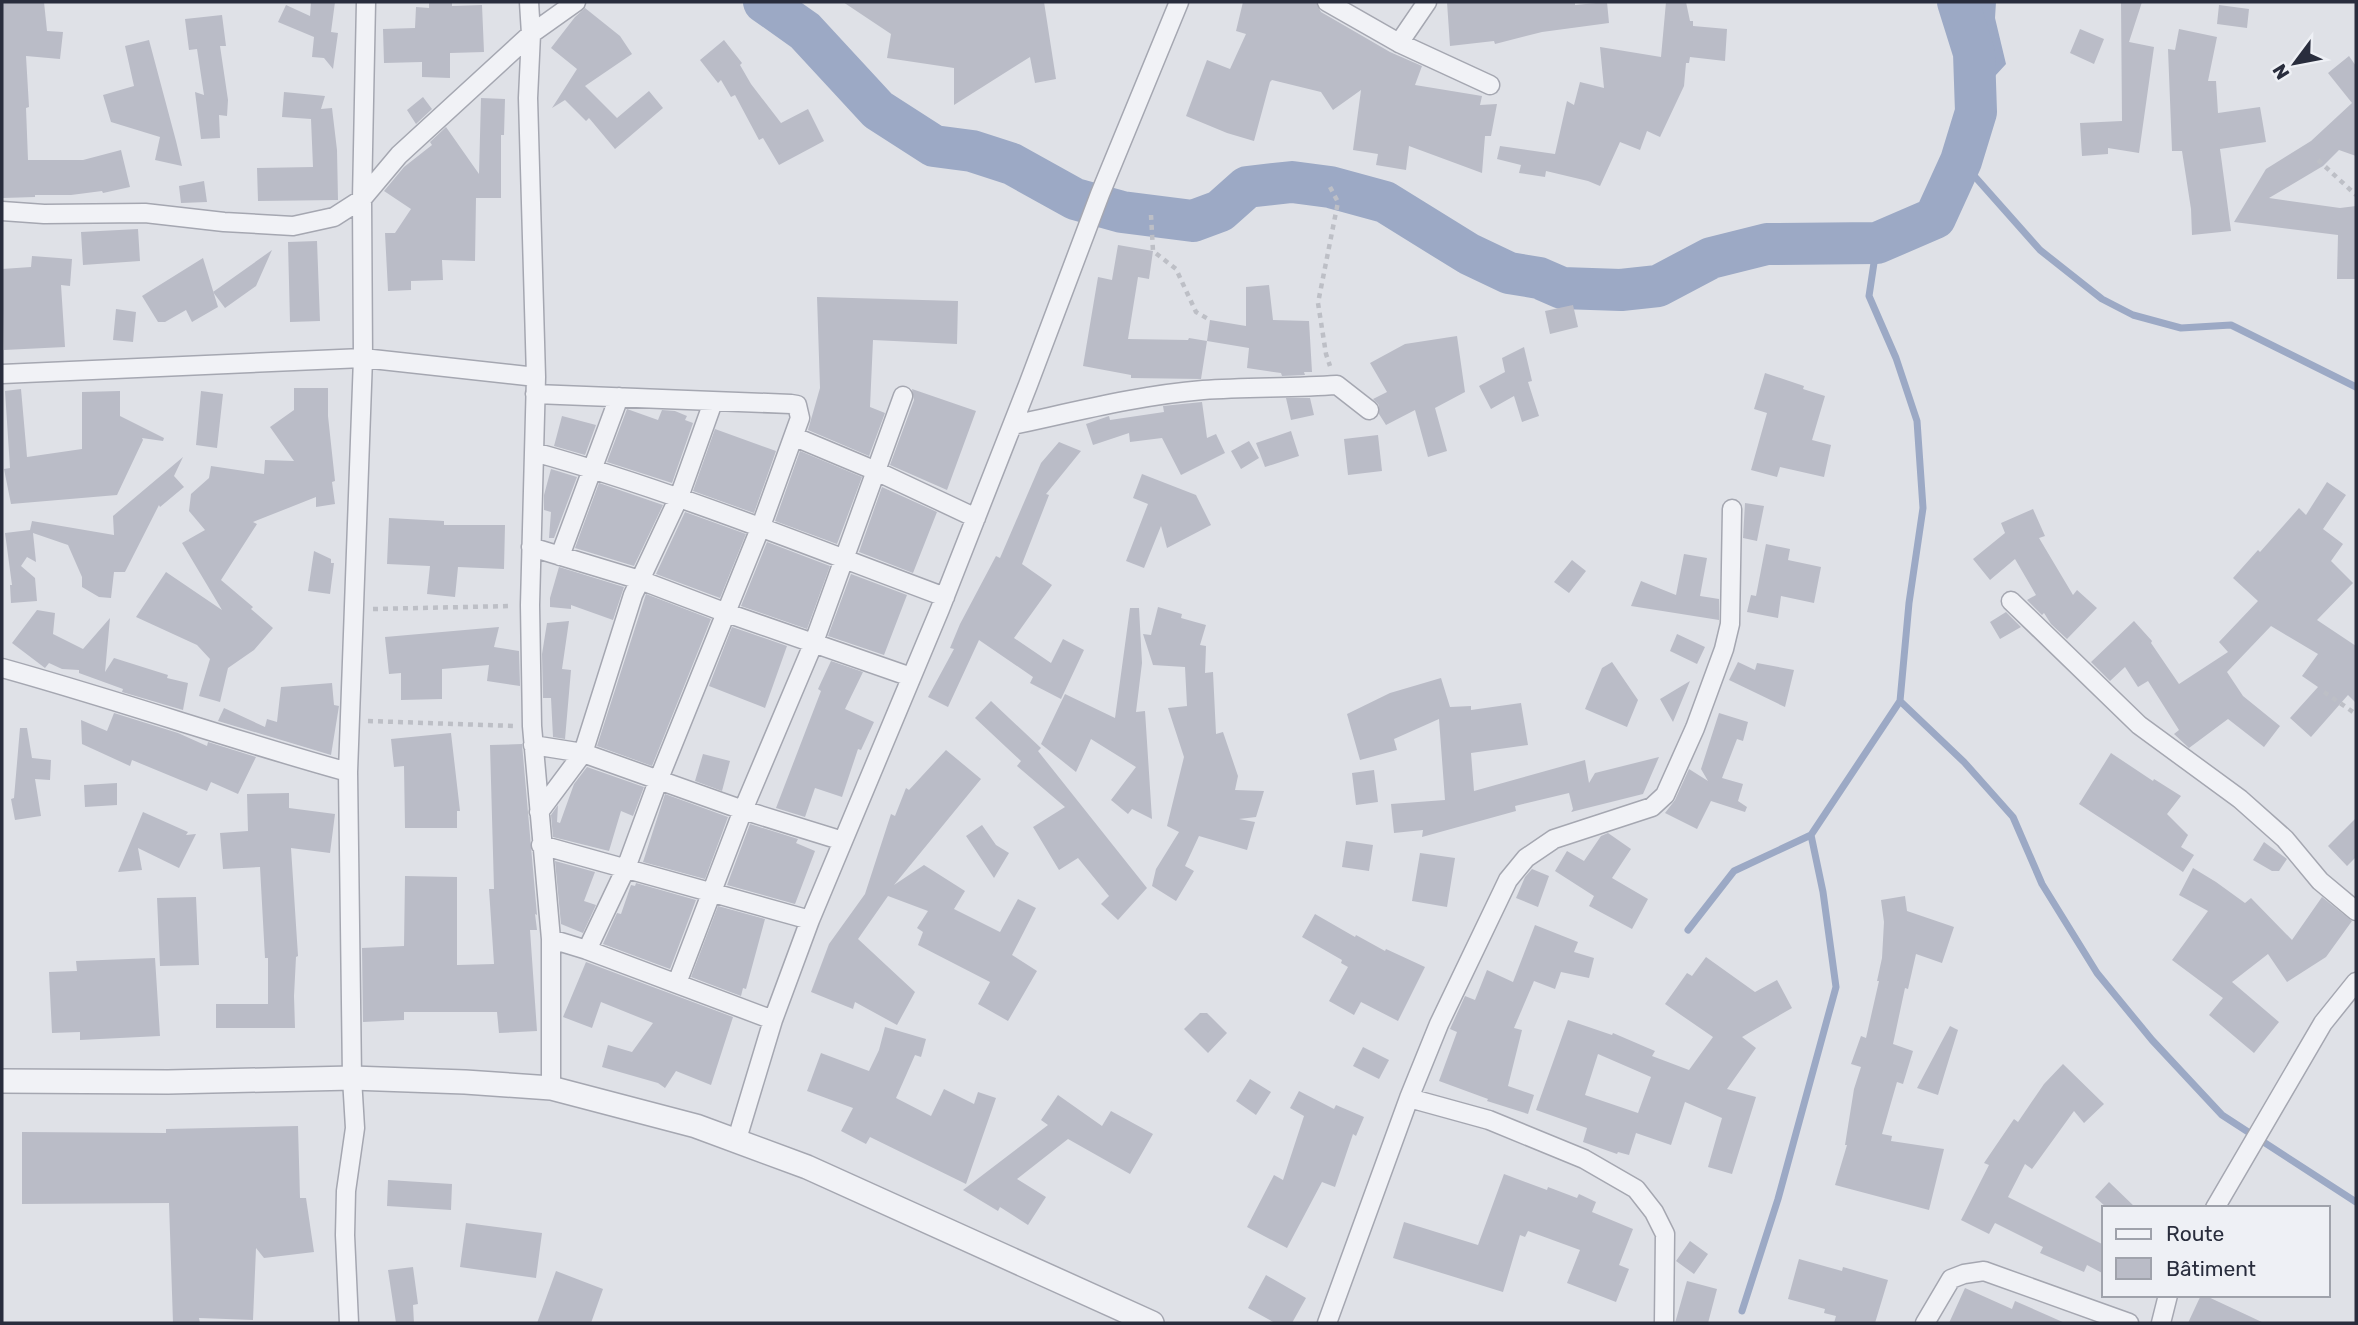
<svg xmlns="http://www.w3.org/2000/svg" width="2358" height="1325" font-family="Rubik,sans-serif">
<style>
.water{fill:#9ca9c5}
.lines{fill:none;stroke-linecap:round;stroke-linejoin:round}
.stream{stroke:#9ca9c5;stroke-width:7}
.river{stroke:#9ca9c5;stroke-width:42}
.building{fill:#babcc7;fill-rule:evenodd}
.minor-casing{stroke:#a5a7b1;stroke-width:21}
.tertiary-casing{stroke:#a5a7b1;stroke-width:26}
.path{stroke:#bdbfc6;stroke-width:4.5;stroke-dasharray:5 5;stroke-linecap:butt}
.minor{stroke:#f1f2f6;stroke-width:18}
.tertiary{stroke:#f1f2f6;stroke-width:23}
</style>
<rect width="100%" height="100%" fill="#dfe1e7"/>
<path class="water" d="M1944 2H1996L1995 18 2006 64 1995 76 1984 77C1973 50 1956 28 1944 2Z"/>
<g class="lines">
<path class="stream" d="M1961 161 2040 250 2102 299 2133 315 2181 328 2231 325 2356 387
M1877 243 1869 296 1896 358 1917 421 1923 508 1909 603 1900 701 1964 762 2013 817 2042 884 2097 973 2152 1040 2222 1115 2356 1202
M1688 930 1734 871 1811 835
M1742 1311 1778 1199 1836 987 1823 892 1811 835 1900 701"/>
<path class="river" d="M764 2 805 31 878 110 934 146 972 151 1012 164 1075 199 1122 212 1193 221 1220 211 1247 187 1292 182 1330 187 1385 202 1469 254 1509 273 1539 278 1562 288 1621 290 1658 286 1711 258 1767 244 1877 243 1935 218 1961 161 1976 112 1974 53 1958 2"/>
</g>
<path class="building" d="M2 2H44L47 31 63 32 60 59 26 56 29 107 26 108 28 160H83L121 150 130 187 103 193 102 191 71 195H35V197L3 198Z
M311 2H335L331 32 338 33 333 69 324 58 312 57 314 37 278 22 286 5 310 16Z
M429 2H452V6L482 5 484 52 450 53V78L422 77V62L384 63 383 29 415 28 416 7 429 8Z
M843 2H1044L1056 79 1035 83 1030 57 954 105V68L887 58 891 34Z
M1243 2H1316L1321 12 1390 52 1422 66 1415 85 1482 96 1480 105 1497 104 1491 136H1485L1482 173 1409 146 1406 170 1376 165 1378 154 1353 150 1361 90 1333 110 1321 92 1272 80 1270 82 1254 141 1227 133 1186 116 1207 60 1230 69 1246 34 1236 31Z
M1447 2H1575V5L1607 2 1609 23 1542 32 1495 44 1494 41 1450 46Z
M1666 2H1686L1690 21H1693V26L1727 29 1725 61 1690 57 1689 63H1686L1684 86 1660 137 1647 131 1640 150 1620 142 1600 186 1588 181 1546 171 1545 177 1519 173 1521 165 1497 159 1500 146 1555 154 1567 101 1574 105 1580 82 1604 88 1600 47 1661 57Z
M2121 2H2142L2129 42 2154 47 2139 153 2108 148V154L2082 156 2080 123 2122 121Z
M2219 5 2249 9 2247 28 2217 24Z
M585 8 620 36 632 54 585 86 617 118 649 91 663 108 615 149 589 118 586 121 565 100 552 108 577 69 551 48 575 17Z
M222 15 226 46H220L228 100 227 116 219 115 220 138 201 139 195 92 204 95 197 49 189 50 185 19Z
M2080 29 2104 39 2094 64 2070 53Z
M2179 29 2217 37 2208 81H2216L2218 113 2260 107 2266 142 2220 149 2231 231 2192 235 2191 209 2182 151H2172L2168 49 2175 50Z
M149 40 176 141 182 166 155 160 160 137 111 122 103 95 134 86 125 46Z
M724 40 742 63 740 65 751 84 781 123 808 109 824 141 779 165 763 138 759 140 735 95 731 97 721 80 718 83 700 60Z
M2349 56 2356 66V156L2339 150 2323 166 2269 198 2340 208 2356 206V279H2337L2338 235 2234 222 2266 169 2311 141 2352 103 2328 73Z
M284 92 325 96 321 109 332 108 337 150 338 200 258 201 257 168 313 167 311 119 282 117Z
M423 97 432 109 416 124 407 110Z
M481 98 505 99 504 135H501V198H476L475 261 442 260 443 280 411 281V290L388 291 385 233H395L411 209 384 191 404 167 432 145 430 142 446 127 479 174Z
M204 181 207 202 181 203 179 186Z
M138 229 140 261 83 265 81 232Z
M317 241 320 321 290 322 288 242Z
M1118 245 1153 251 1149 279 1138 277 1128 339 1188 340 1189 338 1207 341 1201 379 1131 378V375L1083 366 1098 277 1112 280Z
M272 250 256 286 225 308 213 292Z
M32 256 72 259 70 286 61 285 65 347 4 350 2 269 31 267Z
M203 258 218 307 192 322 186 310 165 322H158L142 296Z
M1269 285 1273 320 1309 321 1312 372H1304L1305 375 1282 376 1281 373 1247 368 1249 348 1207 341 1210 320 1246 326V287Z
M817 297 958 301 957 344 873 340 870 407 885 413 869 456 808 430 820 388Z
M1573 305 1578 327 1550 334 1545 311Z
M116 309 136 312 133 342 113 340Z
M1457 336 1465 392 1435 408 1447 451 1428 457 1415 410 1386 425 1379 414V405L1373 399 1387 392 1370 363 1405 344Z
M1524 347 1532 381 1528 382 1539 416 1522 422 1514 396 1491 409 1479 386 1505 372 1502 358Z
M1765 373 1804 386 1803 389 1825 396 1812 440 1831 445 1824 477 1780 467 1777 477 1751 470 1767 413 1754 409Z
M294 388H328V416L335 481 332 482 335 504 316 507V497L253 522 257 524 221 580 253 607 251 609 273 628 254 650 228 668 220 702 199 696 210 659 197 645 136 617 166 572 222 610 182 543 205 530 189 511 191 494 209 478 211 466 264 474 265 460 294 461 270 427 294 410Z
M21 389 27 457 82 449V392L120 391V416L164 438 163 441 142 438 143 440 117 495 11 504 4 469 10 468 5 391Z
M912 389 976 411 947 490 890 465 914 400Z
M201 391 223 394 217 448 196 445Z
M1286 398H1310L1314 415 1291 420Z
M1202 402 1207 438 1216 434 1225 453 1181 475 1162 438 1130 442 1129 433 1093 445 1086 424 1109 416 1110 420 1164 412 1163 406Z
M627 409 658 420 662 410 675 411 687 416 685 420 693 423 672 483 607 462Z
M562 416 596 425 585 455 554 446Z
M715 429 776 451 754 513 693 491Z
M1291 431 1299 456 1265 467 1256 443Z
M1378 435 1382 471 1348 475 1344 439Z
M1249 441 1259 458 1241 469 1231 451Z
M1059 442 1081 451 1046 494 1049 495 1022 564 1052 585 1014 638 1051 663 1063 639 1084 650 1061 699 1030 683 1033 677 979 640 948 707 928 697 954 649 950 648 960 624 996 556 1000 558 1041 463Z
M800 451 862 477 837 544 775 521Z
M183 457 174 476 184 487 160 507 159 505 125 572H114L111 598 99 597 82 587V577L68 545 33 533 36 562 27 557 21 566 35 578 37 601 11 603 10 585H12L5 533 30 530 32 521 114 535 113 516Z
M551 469 577 477 554 538H549L551 512 544 510V495Z
M1142 474 1196 495 1211 525 1167 548 1161 526 1144 568 1126 561 1148 504 1133 498Z
M2327 482 2346 495 2323 529 2343 544 2331 561 2353 583 2317 620 2356 646V703L2348 695 2311 737 2290 718 2318 687 2302 676 2318 654 2271 626 2227 672 2243 696 2280 726 2264 747 2228 719 2189 748 2174 734 2179 730 2148 681 2138 687 2125 667 2110 681 2091 662 2134 621 2152 641 2151 643 2179 684 2228 652 2219 642 2258 601 2233 578 2258 550 2260 552 2299 508 2306 515Z
M599 483 663 505 634 566 575 548Z
M882 487 937 512 913 573 859 552Z
M1745 503 1764 506 1757 541 1743 538Z
M2033 509 2045 536 2039 538 2073 595 2077 590 2097 608 2067 639 2051 624 2044 613 2042 615 2027 600 2036 595 2015 559 1990 580 1973 559 2005 533 2001 523Z
M685 512 746 534 720 598 656 574Z
M389 518 444 521V525H505L504 569 458 567 455 597 427 594 430 566 387 564Z
M767 542 830 566 807 629 741 606Z
M1766 544 1790 549 1788 560 1821 567 1814 603 1781 596 1778 618 1747 612 1751 595 1756 596Z
M314 551 331 559V563H334L330 594 308 591Z
M1684 554 1707 558 1700 596 1719 599V620L1631 606 1641 581 1676 595Z
M1572 560 1586 571 1569 593 1554 582Z
M559 567 624 587 613 620 571 605V609L550 607V598Z
M851 574 907 595 884 655 828 636Z
M646 594 711 619 652 766 597 746Z
M1158 607 1182 614 1181 618 1206 625 1200 645 1206 646 1205 673 1213 672 1216 734 1223 732 1238 776 1235 790 1264 791 1256 817 1239 819 1255 822 1247 850 1199 836 1185 866 1194 871 1176 901 1152 886 1156 869 1179 832 1167 826 1184 757 1168 708 1187 706 1185 667 1153 665 1143 634 1151 635Z
M1130 608H1139L1142 663 1136 712 1145 711 1152 819 1132 809 1128 814 1111 800 1136 767 1091 739 1076 772 1041 744 1065 694 1115 718Z
M37 610 55 613 53 634 83 649 110 618 105 672 114 658 168 675 167 678 188 683 183 710 122 692 123 689 79 673V670L62 669 49 663 45 668 12 643Z
M2006 612 2021 627 2000 639 1990 622Z
M569 621 562 669 571 670 565 739 553 737 551 698H543L542 654 547 623Z
M499 627 494 647 519 651 520 686 487 681 489 665 442 669V699L401 700V673L389 674 385 637Z
M732 627 787 646 765 708 709 686Z
M1677 634 1705 647 1697 664 1670 651Z
M831 661 863 672 845 709 874 722 861 750 858 749 842 797 815 788 805 817 776 808 821 691 818 689Z
M1612 662 1638 700 1627 727 1585 709 1602 668Z
M1738 662 1755 670 1757 663 1794 670 1785 707 1729 680Z
M1441 678 1450 707 1471 706V710L1521 703 1528 745 1471 753 1474 791 1585 760 1589 783 1595 773 1659 757 1643 794 1571 812 1573 809 1569 793 1515 806 1516 811 1422 837 1423 830 1394 833 1391 804 1445 800 1439 719 1394 739 1397 750 1360 760 1347 714 1390 693Z
M1690 681 1673 722 1660 699Z
M332 683 334 705 339 706 331 755 218 721 224 708 265 727 267 719 277 722 281 687Z
M991 701 1041 748 1038 751 1147 888 1118 920 1101 904 1109 896 1078 858 1059 870 1033 827 1065 807 1017 766 1021 761 975 718Z
M114 713 178 733 207 746 208 742 256 757 238 794 211 782 207 791 132 760 130 766 82 744 81 720 107 731Z
M1719 713 1748 722 1743 741 1737 739 1722 778 1743 784 1738 801 1747 807 1745 812 1711 801 1697 829 1665 813 1675 800 1689 769 1708 781 1701 769Z
M20 728H27L32 758 51 760 50 780 35 779 41 816 15 820 11 799 14 798Z
M451 733 460 811H457V828H405L404 766 394 767 391 739Z
M522 744 537 915 535 914 537 930H530L537 1031 499 1033 497 1012H404V1020L363 1022 362 948 404 946 405 876 457 877V965L494 964 489 889H494L490 745Z
M946 750 981 779 894 885 924 865 965 891 954 909 1000 932 1018 899 1036 908 1012 955 1037 971 1008 1021 978 1004 990 982 918 945 923 932 917 928 928 911 888 896 858 939 915 992 897 1025 855 1002 853 1009 811 992 829 944 865 894 891 814 895 816 906 788 909 790Z
M2111 753 2153 781 2154 779 2181 796 2167 814 2188 835 2181 847 2194 855 2183 872 2079 804Z
M703 754 730 761 722 791 695 781Z
M587 767 644 787 633 816 621 811 609 851 553 837 551 815 558 805 557 822 560 823 574 784Z
M1374 770 1378 802 1356 805 1352 773Z
M117 783V805L85 807 84 785Z
M289 793V808L335 814 330 853 291 848 298 956 296 957 294 996 295 1028H216V1004H268V958H265L260 867 223 869 220 833 248 831 247 794Z
M665 794 728 817 705 879 643 862Z
M143 812 188 832 186 835 196 834 179 868 138 848 142 870 118 872Z
M2356 818V857L2347 866 2328 846Z
M750 824 798 839 796 843 815 851 795 904 727 885Z
M982 825 996 845 1009 853 994 878 966 836Z
M1608 833 1631 849 1612 878 1648 899 1632 929 1589 906 1594 896 1555 871 1567 851 1584 861 1601 836Z
M1346 841 1373 845 1369 871 1342 867Z
M2264 842 2287 859 2279 871H2272L2253 860Z
M1420 853 1455 858 1447 907 1412 901Z
M555 861 595 872 584 901 596 905 583 933 561 924Z
M2193 868 2216 882 2245 903 2251 898 2292 940 2322 897 2352 921 2326 957 2287 982 2268 954 2232 982 2279 1022 2254 1053 2209 1015 2223 998 2172 960 2208 911 2179 895Z
M1532 869 1549 876 1538 907 1516 898 1525 877Z
M636 883 696 900 670 969 603 944 617 913 621 914 631 885 635 886Z
M1905 896 1907 911 1954 927 1942 963 1916 954 1908 989 1905 988 1893 1044 1913 1051 1903 1084 1897 1082 1882 1134 1892 1136 1891 1141 1944 1149 1929 1210 1835 1185 1847 1145H1845L1854 1089 1861 1067 1851 1064 1861 1036 1866 1038 1879 981H1877L1882 958 1884 922 1881 900Z
M196 897 199 965 160 966 157 898Z
M718 906 765 919 746 989 743 988 741 996 691 977Z
M1315 914 1355 937 1356 935 1385 951 1386 949 1425 967 1398 1021 1361 1002 1354 1015 1329 1001 1348 967 1341 963 1342 960 1302 937Z
M1535 925 1578 942 1574 952 1594 958 1589 978 1561 972 1555 989 1534 981 1514 1028 1522 1030 1508 1086 1534 1095 1528 1114 1487 1101 1488 1099 1439 1081 1457 1032 1450 1029 1465 996 1475 1000 1487 970 1513 982Z
M1706 957 1755 992 1777 980 1792 1008 1742 1037 1756 1048 1727 1089 1756 1097 1732 1174 1708 1167 1722 1118 1685 1102 1671 1145 1636 1133 1629 1155 1618 1152 1617 1154 1583 1142 1587 1128 1536 1110 1568 1020 1612 1035 1613 1033 1655 1051 1652 1056 1689 1070 1713 1037 1665 1004 1687 973 1692 976ZM1598 1054 1651 1077 1638 1113 1585 1095Z
M155 958 160 1036 80 1040V1032L52 1033 49 972 77 971 76 961Z
M586 962 733 1017 711 1085 676 1071 665 1088 658 1083 602 1067 608 1045 632 1052 653 1023 601 1002 592 1028 563 1017Z
M1200 1013H1207L1227 1033 1208 1053 1184 1029Z
M1950 1026 1958 1030 1938 1095 1917 1088Z
M885 1027 926 1039 921 1057 915 1055 896 1098 931 1116 944 1089 974 1104 978 1092 996 1098 966 1184 870 1137 866 1144 841 1131 853 1108 807 1091 821 1053 869 1071 879 1050Z
M1363 1047 1389 1060 1379 1079 1353 1066Z
M2063 1064 2104 1104 2084 1123 2074 1111 2032 1169 2025 1164 2008 1197 2104 1245V1274L2087 1265 2084 1272 2040 1253 2043 1247 1995 1223 1989 1234 1961 1220 1989 1165 1984 1163 2014 1119 2018 1122 2044 1084Z
M1250 1079 1271 1092 1256 1115 1236 1101Z
M1299 1091 1334 1109 1336 1105 1364 1117 1356 1136 1353 1134 1335 1187 1322 1182 1287 1248 1247 1227 1274 1175 1283 1180 1304 1116 1290 1108Z
M1058 1095 1102 1126 1111 1111 1153 1134 1130 1174 1068 1139 1017 1179 1046 1197 1028 1225 1000 1207 998 1211 963 1190 1048 1125 1041 1120Z
M298 1126 300 1198H306L314 1252 264 1258 256 1248 253 1320 199 1318 200 1323H173L169 1203 22 1204V1132L166 1133V1129Z
M1504 1174 1547 1190 1548 1187 1577 1198 1579 1194 1596 1202 1592 1212 1633 1229 1619 1265 1629 1269 1616 1302 1567 1283 1580 1250 1528 1231 1525 1237 1520 1235 1503 1292 1393 1258 1404 1222 1478 1245Z
M388 1180 452 1184 451 1210 387 1206Z
M2109 1182 2136 1208H2107L2095 1197Z
M466 1223 542 1233 536 1278 460 1267Z
M1690 1241 1708 1254 1694 1274 1676 1261Z
M1799 1259 1842 1271 1843 1267 1888 1280 1875 1323H1834L1836 1316 1824 1313 1825 1309 1788 1299Z
M413 1267 418 1304 413 1305 414 1323H396L388 1270Z
M556 1271 603 1289 591 1323H537Z
M1266 1275 1306 1298 1292 1323H1275L1248 1308Z
M1687 1281 1717 1289 1708 1323H1675Z
M1965 1288 2012 1309 2015 1301 2065 1323H1949Z
M2201 1295H2204L2264 1323H2188Z"/>
<g class="lines">
<g class="minor-casing">
<path id="minor" d="M529 2 531 34 528 98 536 377 530 605 532 726 551 939V1088
M1327 2 1399 43 1490 85
M1399 43 1427 2
M2 211 44 214 145 213 224 222 293 226 334 217 362 199 399 155 531 34 576 2
M2 374 363 358 536 377
M535 394 791 404 797 405 800 418 761 526 658 781 626 868 587 950
M1013 425C1074 412 1140 395 1203 390 1247 387 1292 388 1337 385L1369 410
M795 437 876 471 976 518
M534 452C674 491 808 546 945 597
M531 547 640 580 724 612 911 677
M560 556 619 397
M2011 601 2139 725 2240 799 2285 839 2320 881 2356 911
M2 668C118 700 232 740 348 772
M533 745 583 753 743 810 843 841
M539 812 583 753 633 595 679 497 713 402
M541 845 810 920
M551 939 587 950 773 1020
M677 983 743 810 814 642 903 396
M1409 1098 1489 1120 1584 1159 1636 1189 1654 1212 1665 1234 1664 1323
M737 1139 773 1020 810 920 940 609 1028 385 1100 194 1179 2
M2215 1208 2323 1023 2356 982
M349 1323 345 1235 346 1191 355 1128 352 1078 348 772 363 358 362 199 366 2
M1327 1323 1409 1098 1439 1024 1508 880 1526 858 1554 839 1652 807 1665 795 1695 728 1724 649 1730 624 1732 509
M1925 1323 1951 1279 1964 1274 1984 1271 2129 1323
M2161 1323 2168 1295"/>
</g>
<g class="tertiary-casing">
<path id="tertiary" d="M2 1081 168 1082 352 1078 465 1082 551 1088 696 1126 807 1167 1152 1323"/>
</g>
<path class="path" d="M2199 2V3
M2318 160 2356 195
M1330 187 1338 202 1318 303 1326 354 1330 366
M1151 215 1153 251 1176 269 1196 312 1210 320
M373 609 511 606
M2324 692 2356 714
M368 721 514 726"/>
<use href="#minor" class="minor"/>
<use href="#tertiary" class="tertiary"/>
</g>
<rect width="2358" height="1325" fill="none" stroke="#292d3d" stroke-width="7"/>
<rect x="2102" y="1206" width="228" height="91" fill="#eef0f5" stroke="#9fa2ab" stroke-width="2"/>
<rect x="2116" y="1229" width="35" height="10" fill="#f1f2f6" stroke="#9fa2ab" stroke-width="2"/>
<text x="2166" y="1241" font-size="21" fill="#292d3d">Route</text>
<rect x="2116" y="1258" width="35" height="21" fill="#babcc7" stroke="#9fa2ab" stroke-width="2"/>
<text x="2166" y="1276" font-size="21" fill="#292d3d">Bâtiment</text>
<g transform="translate(2295 63) rotate(238)" stroke="#eef0f5" stroke-width="5" paint-order="stroke">
<path d="M0-5L12 26L0 18L-12 26Z" fill="#292d3d"/>
<text y="-10" font-size="19" font-weight="bold" text-anchor="middle" fill="#292d3d">N</text>
</g>
</svg>
